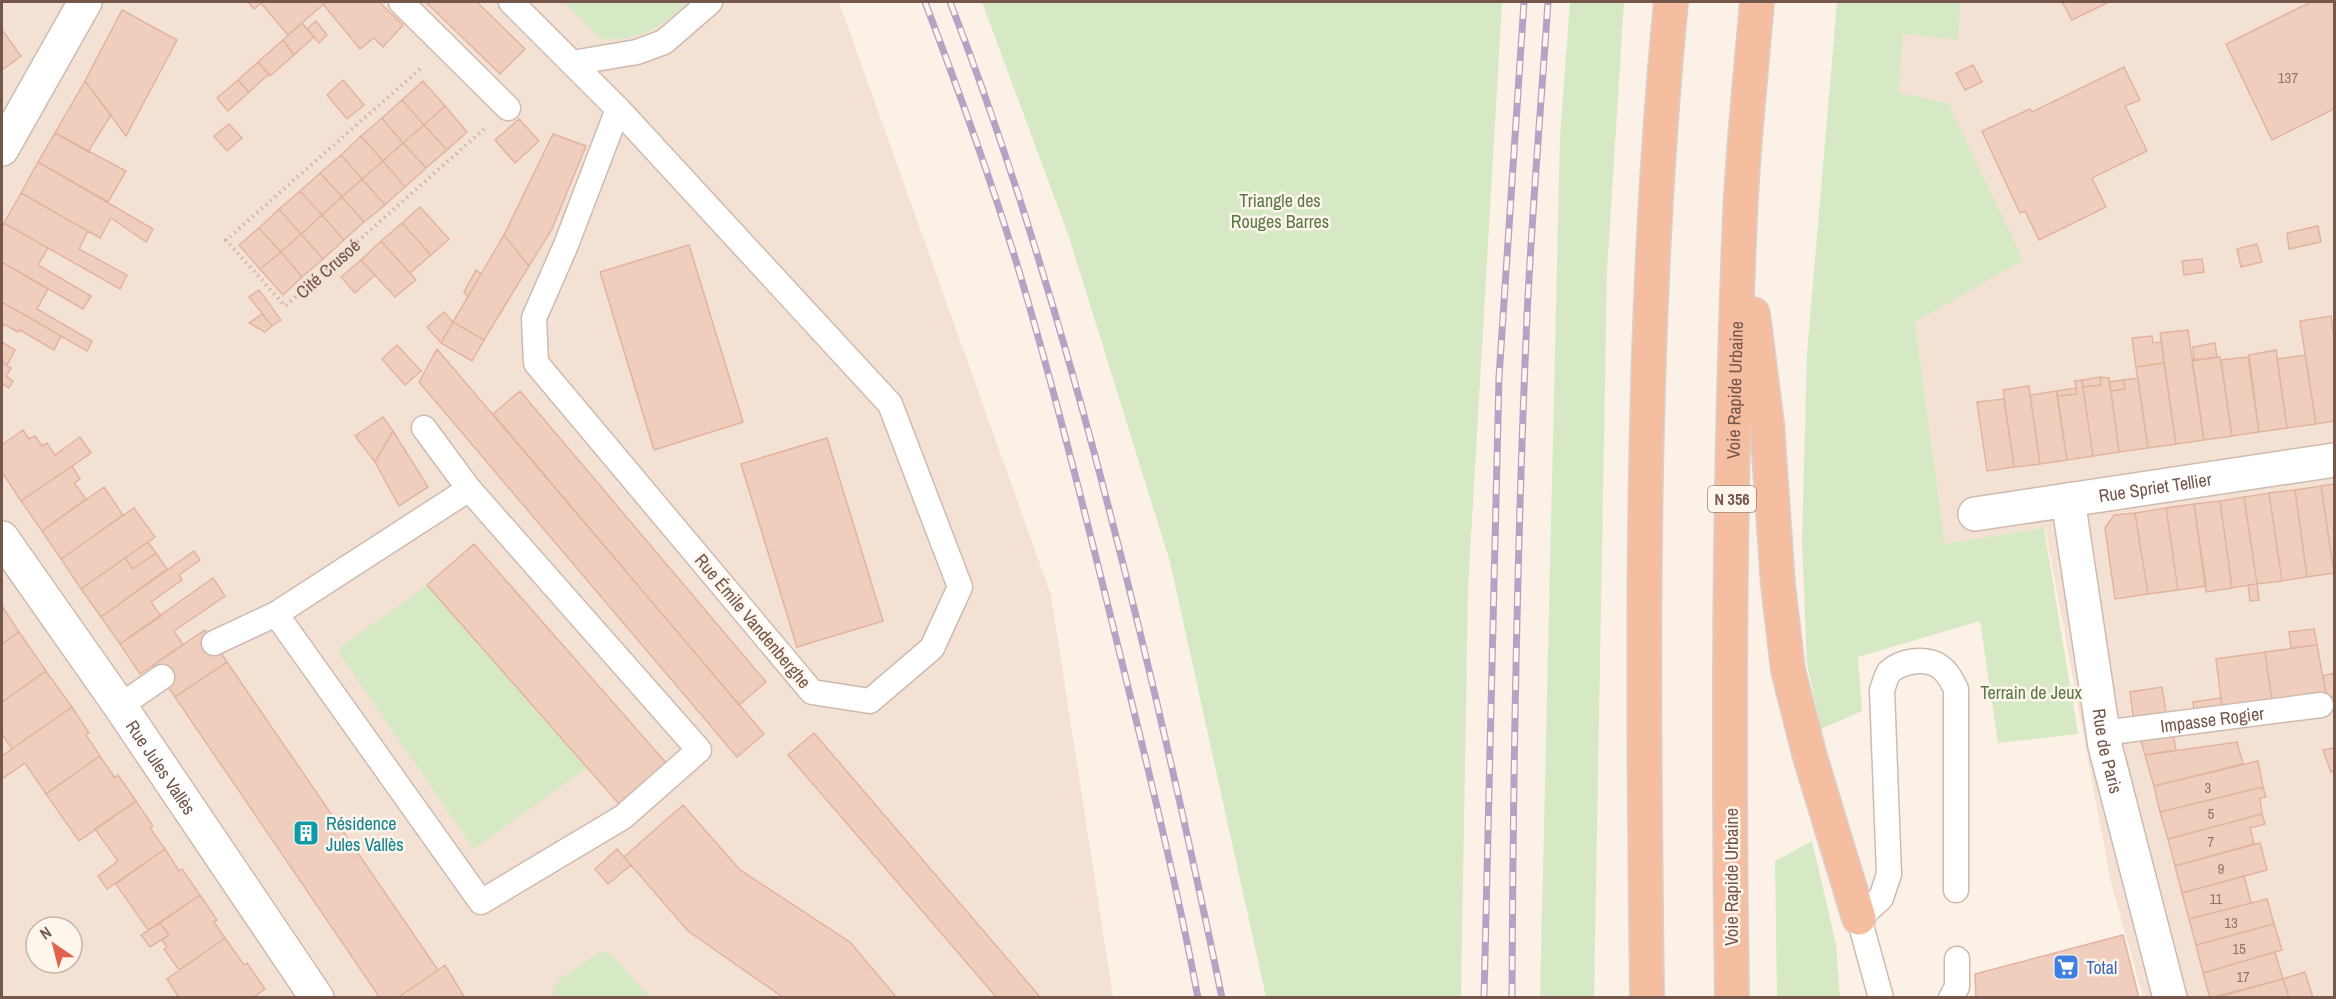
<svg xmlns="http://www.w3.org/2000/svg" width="2336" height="999" font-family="'Archivo Narrow',sans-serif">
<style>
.residential{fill:#f3e2d4;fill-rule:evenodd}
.green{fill:#d6e9c4}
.building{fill:#f0cebe;stroke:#e2b39f;stroke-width:1.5}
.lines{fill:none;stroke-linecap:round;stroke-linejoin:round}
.service-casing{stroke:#cfbaaf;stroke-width:27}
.minor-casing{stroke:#cfbaaf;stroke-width:36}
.tertiary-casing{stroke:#cfbaaf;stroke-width:36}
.trunk-casing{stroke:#d8d0cd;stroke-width:36}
.path{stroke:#d5b1a1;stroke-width:4;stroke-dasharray:1.5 4.5;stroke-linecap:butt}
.service{stroke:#fff;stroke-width:24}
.minor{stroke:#fff;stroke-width:33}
.tertiary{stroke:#fff;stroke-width:33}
.trunk{stroke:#f6bea0;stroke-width:33}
.rail-casing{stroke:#b3a4c5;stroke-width:7}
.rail{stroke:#fef5ec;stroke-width:4.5;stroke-dasharray:14;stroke-linecap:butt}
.labels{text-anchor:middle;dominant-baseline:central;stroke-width:5;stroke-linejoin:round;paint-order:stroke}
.number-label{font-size:15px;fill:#937468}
.shield{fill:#fef5ec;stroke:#9d867b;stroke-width:1.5}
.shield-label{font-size:16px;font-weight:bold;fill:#74564b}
.park-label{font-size:18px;fill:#587943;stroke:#fef5ec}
.street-label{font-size:18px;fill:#74564b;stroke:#fef5ec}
.culture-label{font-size:18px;fill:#0d838f;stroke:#fef5ec;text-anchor:start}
.shop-label{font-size:18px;fill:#366cbe;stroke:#fef5ec;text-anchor:start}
</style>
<rect width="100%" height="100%" fill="#fcf1e6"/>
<path class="residential" d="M2 2H839L1051 595 1113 997 2 998ZM36 927H72V963H36Z
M1905 2H2334V997H2143L2111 883 2045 528 1945 544 1894 164Z"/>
<path class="green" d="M563 2H689C656 30 647 38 602 40Z
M982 2H1502L1468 589 1461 997H1266L1170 562 1069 237Z
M1570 2H1624L1607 271 1594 997 1540 998 1560 136Z
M1837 2H1960L1958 40 1903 34 1899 93 1948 103 2023 260 1915 322 1945 544 2044 528 2078 734 1998 743 1980 621 1858 657 1862 711 1821 729 1807 664 1802 542 1807 353Z
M427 585 587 768 474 849 337 650Z
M1812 841 1836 944 1840 997H1777L1775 861Z
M601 951 611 954 650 997H555L552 992 558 981Z"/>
<path class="building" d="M248 2H326L288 35 261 3 254 9Z
M326 2H379L403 25 383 47 374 38 360 49 323 4Z
M426 2H477L525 49 500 74Z
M2062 2H2109L2072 20Z
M2311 2H2334V109L2272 140 2226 44Z
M122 10 177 40 126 136 85 81Z
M316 21 327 35 319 43 307 29Z
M302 23 314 37 294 55 283 40Z
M2 30 21 56 2 70Z
M283 40 294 55 270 76 258 62Z
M258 62 269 74 249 92 238 80Z
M1973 65 1982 82 1965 90 1956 73Z
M2124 67 2140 100 2125 106 2147 151 2092 178 2106 207 2039 240 2025 211 2020 213 1982 131 2030 109 2032 112Z
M238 80 249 92 228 111 217 98Z
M343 80 364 105 347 119 327 95Z
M85 81 111 115 88 152 55 133Z
M423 81 445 106 424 125 402 100Z
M402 100 424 125 403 143 382 118Z
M445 106 467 132 447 150 424 125Z
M382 118 403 143 383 161 361 136Z
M519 119 539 141 515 163 495 140Z
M229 124 242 138 227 151 214 136Z
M424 125 447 150 426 168 403 143Z
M55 133 126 171 108 202 38 162Z
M553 134 586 146 552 229 529 266 504 235Z
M361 136 383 161 362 179 341 155Z
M403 143 426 168 405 187 383 161Z
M341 155 362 179 342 197 320 173Z
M383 161 405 187 385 205 362 179Z
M38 162 153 229 146 242 111 218 100 238 21 193Z
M320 173 342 197 322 215 300 191Z
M362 179 385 205 364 222 342 197Z
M300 191 322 215 301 234 279 209Z
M21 193 88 231 79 249 127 275 120 289 4 223Z
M342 197 364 222 344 240 322 215Z
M420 207 449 239 431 255 402 223Z
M279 209 301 234 281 252 259 228Z
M322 215 344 240 323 259 301 234Z
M4 223 48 248 38 265 91 296 83 309 2 262V227Z
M402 223 431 255 410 273 381 241Z
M2318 226 2321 242 2289 249 2287 233Z
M259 228 281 252 260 269 239 245Z
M301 234 323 259 302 277 281 252Z
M504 235 529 266 484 340 453 322Z
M381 241 416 280 395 297 361 260Z
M2257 244 2262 262 2241 267 2237 249Z
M689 245 743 422 654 450 600 272Z
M281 252 302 277 283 295 260 269Z
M2202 259 2204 272 2184 275 2182 261Z
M361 260 375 275 355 293 341 277Z
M2 262 48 289 37 309 92 341 87 351 2 302Z
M476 270 481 274 468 297 464 292Z
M259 290 281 320 272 326 249 297Z
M2 302 61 336 54 350 20 330 18 332 4 324 2 328Z
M444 312 453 322 441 343 427 327Z
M262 314 272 326 265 332 249 323Z
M2331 316 2334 337V421L2316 424 2300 321Z
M453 322 484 340 472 361 441 343Z
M2188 330 2204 440 2176 444 2160 333Z
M2152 336 2153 343 2162 342 2164 363 2136 367 2132 338Z
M2 342 15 350 7 365 2 362Z
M2215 343 2217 357 2194 360 2193 347Z
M397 345 421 371 405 385 382 359Z
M437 349 764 734 737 757 419 382Z
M2276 350 2287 428 2259 432 2249 355Z
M2305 355 2316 424 2287 428 2277 359Z
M2220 357 2232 436 2204 440 2192 361Z
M2248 357 2259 432 2232 436 2221 360Z
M2 362 11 368 6 376 13 381 9 388 2 384Z
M2164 363 2176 444 2148 448 2136 367Z
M2100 377 2109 378 2119 452 2093 456 2083 387 2101 385Z
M2100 377 2101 385 2083 387 2082 380Z
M2138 378 2148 448 2119 452 2111 391 2125 389 2123 380Z
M2082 380 2093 456 2067 460 2057 396 2077 394 2075 381Z
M2123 380 2125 389 2111 391 2109 382Z
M2029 386 2040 464 2014 467 2003 390Z
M2076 388 2077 394 2057 396V391Z
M520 391 766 682 739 705 493 414Z
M2057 391 2067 460 2040 464 2030 395Z
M2004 399 2014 467 1987 471 1977 402Z
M383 417 393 431 375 462 355 436Z
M23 430 29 439 35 436 42 446 47 443 55 455 80 437 91 453 21 501 2 472V445Z
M393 431 428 487 399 506 375 462Z
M827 438 883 621 797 647 741 464Z
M72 466 80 479 74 483 86 499 42 531 21 501Z
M2334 484V573L2321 486Z
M2321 486 2334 573 2307 577 2295 490Z
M104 487 123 515 61 559 42 531Z
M2295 490 2307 577 2282 581 2269 493Z
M2269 493 2282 581 2257 584 2244 497Z
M2244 497 2257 584 2232 588 2220 501Z
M2220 501 2232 588 2206 592 2194 504Z
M2194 504 2206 586 2178 590 2166 508Z
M134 508 155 537 81 589 61 559Z
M2166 508 2178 590 2148 594 2135 513Z
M2135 513 2148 594 2115 599 2105 528 2114 515Z
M148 542 156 553 133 569 125 558Z
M474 544 667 764 620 805 427 585Z
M194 551 200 560 179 575 182 580 151 602 161 616 120 644 101 617Z
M156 553 167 569 101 617 81 589 125 558 133 569Z
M213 578 225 596 174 631 183 645 140 674 120 644Z
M2257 584 2259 600 2250 601 2248 585Z
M2 606 19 632 2 644Z
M2314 629 2317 645 2291 648 2289 632Z
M205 630 227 662 175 697 153 665Z
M19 632 46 671 2 702V644Z
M2317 645 2327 699 2273 707 2265 652Z
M2265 652 2273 707 2223 714 2216 659Z
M227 662 438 970 397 998H380L175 697Z
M46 671 72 707 12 749 2 734V702Z
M2334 673V696L2327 699 2323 676Z
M2162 687 2167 719 2134 722 2130 692Z
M2221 698 2223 714 2195 717 2193 702Z
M72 707 89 733 86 735 100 756 46 794 25 763 2 779V756Z
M2172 728 2176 750 2145 755 2139 733Z
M814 733 1041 998H997L788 755Z
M2237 742 2243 764 2154 786 2145 755Z
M2334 748V771L2331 772 2323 750Z
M100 756 115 778 118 775 136 801 79 841 46 794Z
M2258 761 2263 787 2160 812 2154 786Z
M2263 787 2266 797 2260 798 2262 814 2168 839 2160 812Z
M136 801 153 826 150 828 165 849 107 889 98 876 118 861 95 829Z
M683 805 740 870 850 942 897 998H784L688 931 624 857Z
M2262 814 2265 824 2250 828 2254 844 2175 866 2168 839Z
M2260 843 2267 870 2182 893 2175 866Z
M165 849 179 871 182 869 200 895 148 930 116 884Z
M617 849 631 865 608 884 595 869Z
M2244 876 2251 903 2189 919 2182 893Z
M200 895 217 920 214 922 225 938 179 970 164 949 167 947 162 940 169 935 160 923Z
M2267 899 2274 924 2196 945 2189 919Z
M160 923 169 935 150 947 141 935Z
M2274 924 2282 950 2203 973 2196 945Z
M2123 935 2139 998H1976L1975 974Z
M225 938 244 965 247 963 265 989 252 998H179L167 979Z
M2275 952 2283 979 2210 998 2203 973Z
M445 965 465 998H397L438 970Z
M2305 972 2313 998H2289L2283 979Z
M2283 979 2289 998H2215Z"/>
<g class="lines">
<g class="service-casing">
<g id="service">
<path d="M401 2 508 108"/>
<path d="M511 2 618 109 890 404 960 587 932 648 870 701 812 692 536 363 534 318 566 245 618 109"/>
<path d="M572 63 637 52 664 42 710 2"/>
<path d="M276 614 481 902 623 817 699 750 469 489"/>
<path d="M214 643 276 614 469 489 424 428"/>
<path d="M120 706 162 677"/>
<path id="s2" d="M2103 733 2321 705"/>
<path d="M1881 998 1859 918 1881 898 1889 874 1882 690C1884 685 1886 676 1889 672 1901 661 1925 657 1939 666 1947 671 1952 681 1956 689V890"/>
<path d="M1951 998 1957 987V959"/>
</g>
</g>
<g class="minor-casing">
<g id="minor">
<path d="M2 149 85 2"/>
<path id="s3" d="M2068 500 2105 746 2170 998"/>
<path id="s4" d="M1975 514 2334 460"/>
</g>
</g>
<g class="tertiary-casing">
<g id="tertiary">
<path id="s5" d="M2 538 120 706 317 998"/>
</g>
</g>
<g class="trunk-casing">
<g id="trunk">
<path d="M1753 314 1767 424 1778 585 1788 670 1810 757 1859 918"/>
<path d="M1647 998C1643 666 1639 332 1671 2"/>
<path id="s6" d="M1732 998C1728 737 1729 476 1740 216 1743 145 1751 73 1757 2"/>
</g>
</g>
<path class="path" id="s1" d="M420 69 226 240 285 306 484 129"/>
<use href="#service" class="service"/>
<use href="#minor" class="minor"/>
<use href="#tertiary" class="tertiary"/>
<use href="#trunk" class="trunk"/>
<g class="rail-casing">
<path id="rail" d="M925 2C960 94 994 187 1022 281 1055 393 1083 505 1111 618 1142 744 1174 870 1198 998
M950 2C1007 148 1053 300 1094 452 1142 632 1184 814 1222 998
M1484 998 1499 377 1524 2
M1512 998C1513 770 1517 543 1527 316 1532 211 1541 106 1548 2"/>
</g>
<use href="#rail" class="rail"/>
</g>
<defs>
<g id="building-square" transform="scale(1.35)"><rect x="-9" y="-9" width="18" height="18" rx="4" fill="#0f9aa8" stroke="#fef5ec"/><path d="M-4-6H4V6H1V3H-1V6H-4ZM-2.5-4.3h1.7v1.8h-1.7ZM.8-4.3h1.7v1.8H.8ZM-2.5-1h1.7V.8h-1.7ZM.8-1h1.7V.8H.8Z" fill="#fff"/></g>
<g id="supermarket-square" transform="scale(1.35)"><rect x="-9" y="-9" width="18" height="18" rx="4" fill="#3f7fe0" stroke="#fef5ec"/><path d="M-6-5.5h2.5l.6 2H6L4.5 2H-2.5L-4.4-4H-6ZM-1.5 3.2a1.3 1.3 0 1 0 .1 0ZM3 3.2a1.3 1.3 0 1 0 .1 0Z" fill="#fff"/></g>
</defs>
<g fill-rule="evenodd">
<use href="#building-square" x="306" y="833"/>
<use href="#supermarket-square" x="2066" y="967"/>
</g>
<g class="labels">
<g class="number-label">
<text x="2288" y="77">137</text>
<text x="2208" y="787">3</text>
<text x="2211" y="813">5</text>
<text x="2211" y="841">7</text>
<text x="2221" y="868">9</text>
<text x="2216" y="898">11</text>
<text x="2231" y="922">13</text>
<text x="2239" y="948">15</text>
<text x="2243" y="976">17</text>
</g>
<rect class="shield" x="1708" y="486" width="48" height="26" rx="4.5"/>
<g class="shield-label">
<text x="1732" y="499">N 356</text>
</g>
<g class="park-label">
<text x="1280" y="200">Triangle des<tspan x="1280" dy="21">Rouges Barres</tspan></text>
<text x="2031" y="692">Terrain de Jeux</text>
</g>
<g class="street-label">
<text stroke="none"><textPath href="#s1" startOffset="404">Cité Crusoé</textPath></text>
<text stroke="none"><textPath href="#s6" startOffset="608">Voie Rapide Urbaine</textPath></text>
<text stroke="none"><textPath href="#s4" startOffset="182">Rue Spriet Tellier</textPath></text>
<text transform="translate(753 621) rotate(50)">Rue Émile Vandenberghe</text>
<text stroke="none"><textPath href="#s2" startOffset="110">Impasse Rogier</textPath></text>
<text stroke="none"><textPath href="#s3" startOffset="254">Rue de Paris</textPath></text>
<text stroke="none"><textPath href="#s5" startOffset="279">Rue Jules Vallès</textPath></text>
<text transform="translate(1731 877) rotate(-90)">Voie Rapide Urbaine</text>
</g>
<g class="culture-label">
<text x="326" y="823">Résidence<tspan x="326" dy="21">Jules Vallès</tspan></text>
</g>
<g class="shop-label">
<text x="2086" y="967">Total</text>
</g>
</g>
<rect width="2336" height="999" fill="none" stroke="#74564b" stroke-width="6"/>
<g transform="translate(54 945) rotate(325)"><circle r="28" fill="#fef5ec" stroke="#c7b5ac" stroke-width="1.5"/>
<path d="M0-4.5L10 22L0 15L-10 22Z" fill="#e1634f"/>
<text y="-9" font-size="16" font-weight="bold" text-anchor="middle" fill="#74564b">N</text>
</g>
</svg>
